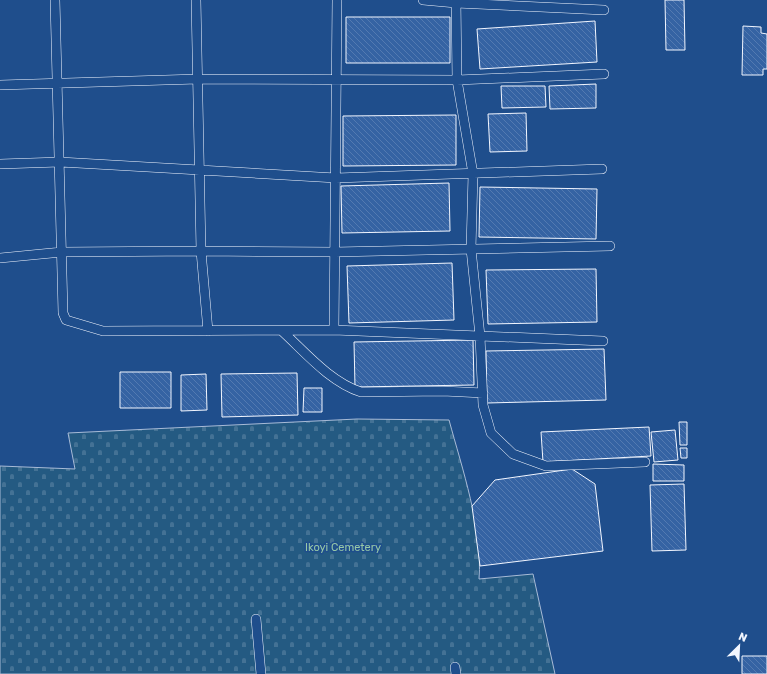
<svg xmlns="http://www.w3.org/2000/svg" width="767" height="674" font-family="Rubik,sans-serif">
<style>
.cemetery{fill:url(#cemetery-stones);stroke:#a8bbd7}
.building{fill:url(#building-back-hatch);stroke:#f2f6ff}
.lines{fill:none;stroke-linecap:round;stroke-linejoin:round}
.service-casing{stroke:#f2f6ff;stroke-width:10}
.service{stroke:#1f4e8c;stroke-width:9}
.labels{text-anchor:middle;dominant-baseline:central;stroke-width:3;stroke-linejoin:round;paint-order:stroke}
.park-label{font-size:11px;fill:#97c8a6;stroke:#1f4e8c}
</style>
<defs>
<pattern id="cemetery-stones" width="16" height="16" patternUnits="userSpaceOnUse"><rect width="16" height="16" fill="#245a82"/><path d="M2 7V4a2 2 0 0 1 4 0v3zM10 15v-3a2 2 0 0 1 4 0v3z" fill="#447295"/></pattern>
<pattern id="building-back-hatch" width="6" height="6" patternUnits="userSpaceOnUse"><rect width="6" height="6" fill="#3563a3"/><path d="M-1 5l2 2M0 0l6 6M5-1l2 2" fill="none" stroke="#537ab1"/></pattern>
</defs>
<rect width="100%" height="100%" fill="#1f4e8c"/>
<path class="cemetery" d="M357 419 449 420C462 468 483 529 479 579L533 574 555 674H0V466L75 469 68 433Z"/>
<path class="building" d="M665 0H684L685 50H666Z
M346 17H450V63H346Z
M595 21 597 62 480 69 477 29Z
M743 26 761 27V33L767 34V69H763V75H742Z
M596 84V108L550 109 549 86Z
M501 86H545L546 107 502 108Z
M526 113 527 151 490 152 488 114Z
M456 115V165L343 166V116Z
M449 183 450 231 342 233 341 186Z
M480 187 597 189 596 239 479 237Z
M452 263 454 320 349 323 347 266Z
M596 269 597 322 488 324 486 270Z
M473 340 474 385 355 387 354 342Z
M604 349 606 400 487 403 486 351Z
M120 372H171V408H120Z
M297 373 298 415 222 417 221 374Z
M206 374 207 410 181 411V375Z
M304 388H322V412H303Z
M679 422H687V445H680Z
M649 427 651 456 543 462 541 432Z
M675 430 678 460 654 462 651 432Z
M680 448H687V458H681Z
M653 464 684 465V481H653Z
M572 469 595 484 603 551 480 566 472 506 495 480Z
M684 484 686 550 652 551 650 485Z
M742 656H767V674H742Z"/>
<g class="lines">
<g class="service-casing">
<path id="service" d="M55 0 63 313 66 320 103 331 334 330 603 341
M196 0 201 251 208 331
M423 0 456 3 604 10
M456 0 457 80 473 174 471 249 480 336 483 405 491 433 513 454 546 466 645 462
M0 85 198 79 457 80 604 74
M0 164 60 162 336 178 602 169
M0 258 62 252 201 251 335 252 610 246
M334 330 337 0
M282 331C305 352 330 382 361 392L443 391 483 393
M256 619 261 674
M455 667 456 674"/>
</g>
<use href="#service" class="service"/>
</g>
<g class="labels">
<g class="park-label">
<text x="343" y="547">Ikoyi Cemetery</text>
</g>
</g>
<g transform="translate(739 646) rotate(24)" stroke="#1f4e8c" stroke-width="3" paint-order="stroke">
<path d="M0-3L7 15L0 10L-7 15Z" fill="#f2f6ff"/>
<text y="-6" font-size="11" font-weight="bold" text-anchor="middle" fill="#f2f6ff">N</text>
</g>
</svg>
